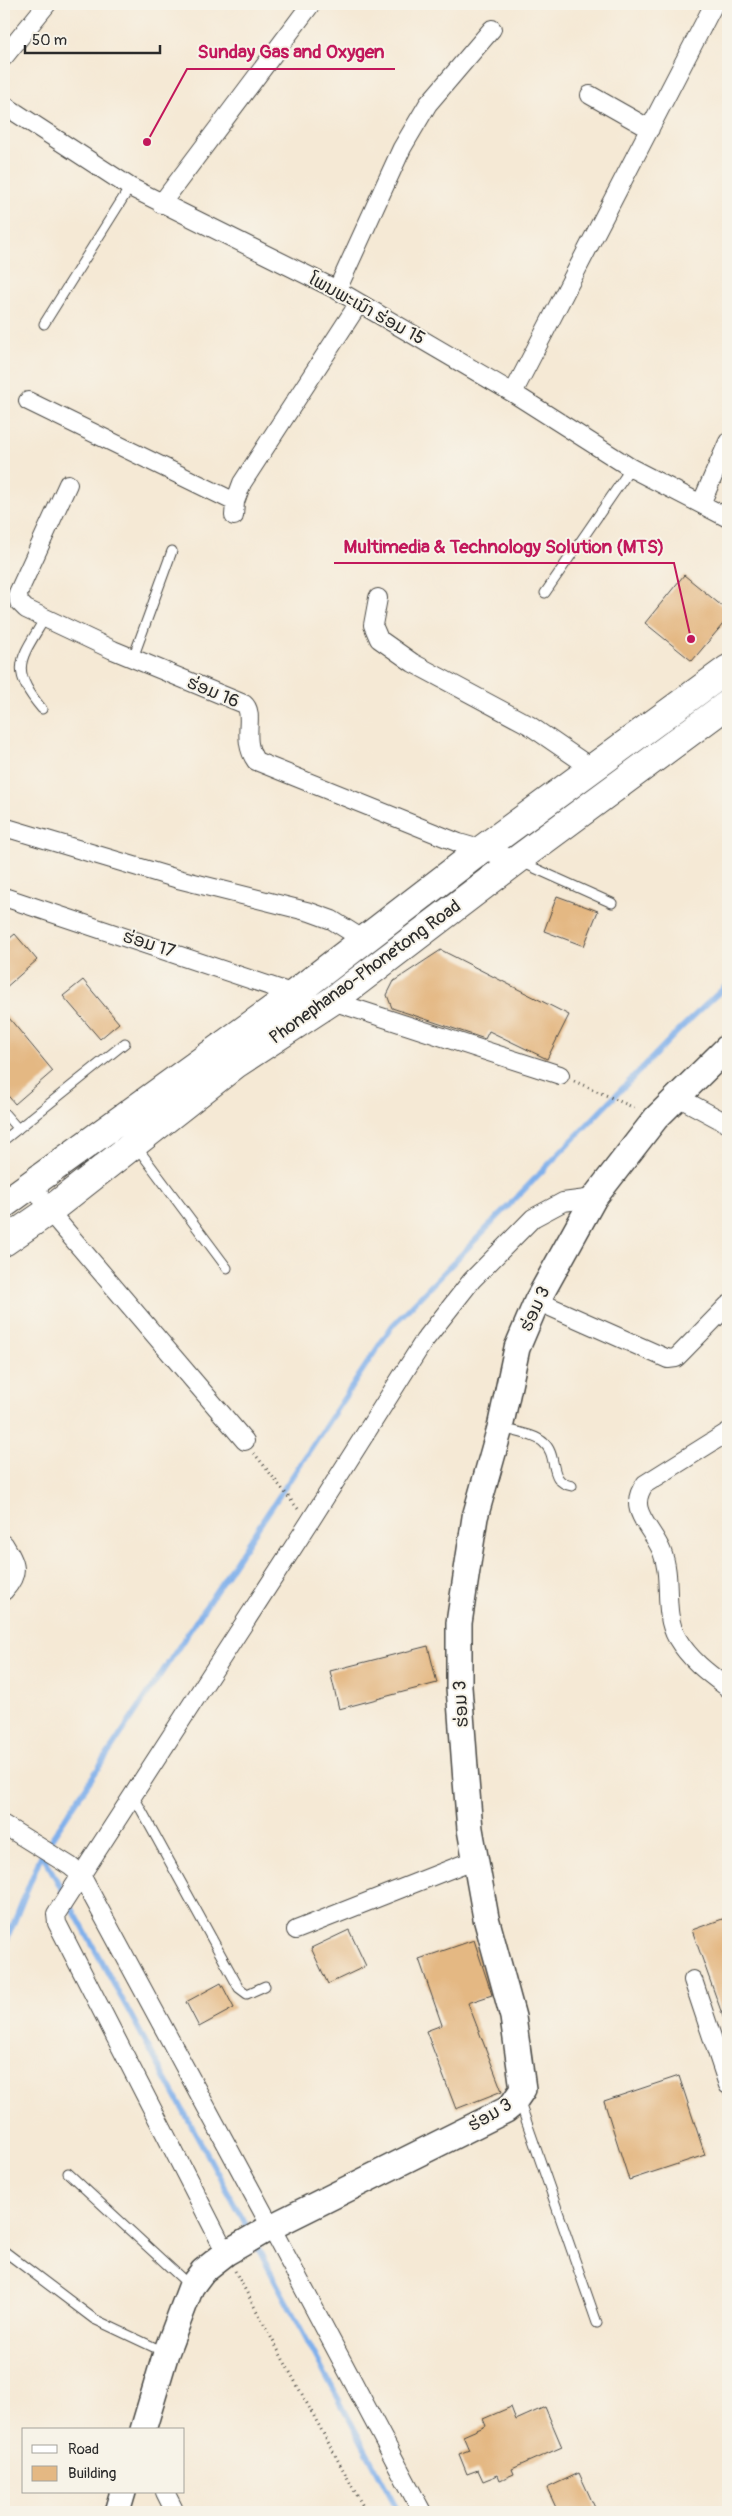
<svg xmlns="http://www.w3.org/2000/svg" width="732" height="2516" font-family="Pangolin,'Noto Sans Lao',sans-serif">
<style>
.lines{fill:none;stroke-linecap:round;stroke-linejoin:round}
.stream{stroke:#80b0eb;stroke-width:5.5}
.building{fill:#e4b883}
.lane-casing{stroke:#494844;stroke-width:11}
.street-casing{stroke:#494844;stroke-width:20}
.secondary-casing{stroke:#494844;stroke-width:28}
.primary-casing{stroke:#494844;stroke-width:30}
.path{stroke:#494844;stroke-width:3;stroke-dasharray:1 4;stroke-linecap:butt}
.lane{stroke:#fff;stroke-width:9}
.street{stroke:#fff;stroke-width:18}
.secondary{stroke:#fff;stroke-width:25}
.primary{stroke:#fff;stroke-width:28}
.labels{text-anchor:middle;dominant-baseline:central;stroke-width:4;stroke-linejoin:round;paint-order:stroke}
.street-label{font-size:18px;fill:#2b2b2b;stroke:#f7f3e8}
.leader{fill:none;stroke:#c2185b;stroke-width:2}
.callout-dot{fill:#c2185b;stroke:#f7f3e8;stroke-width:2}
.callout-label{font-size:19px;text-anchor:middle;font-weight:bold;fill:#c2185b;stroke:#f7f3e8;stroke-width:4;stroke-linejoin:round;paint-order:stroke}
</style>
<rect width="100%" height="100%" fill="#f7f3e8"/>
<filter id="ink" filterUnits="userSpaceOnUse"><feTurbulence type="fractalNoise" baseFrequency=".02" numOctaves="2"/><feDisplacementMap in="SourceGraphic" scale="10" xChannelSelector="R" yChannelSelector="G"/><feConvolveMatrix kernelMatrix="1 2 1 2 8 2 1 2 1" color-interpolation-filters="sRGB"/></filter>
<filter id="wash" filterUnits="userSpaceOnUse"><feTurbulence type="fractalNoise" baseFrequency=".0096" numOctaves="4" result="noise"/><feDisplacementMap in="SourceGraphic" scale="20" xChannelSelector="R" yChannelSelector="G"/><feGaussianBlur stdDeviation="1.12" result="paint"/><feColorMatrix in="noise" values="0 0 0 0 0 0 0 0 0 0 0 0 0 0 0 0 0 1.4 0 .05"/><feComposite in="paint" operator="in"/></filter>
<g filter="url(#wash)">
<rect width="100%" height="100%" fill="#f5e9d5"/>
<g class="lines">
<path class="stream" d="M44 1857 250 2232
M4 1947 42 1853 392 1326 681 1028 728 984
M255 2243 399 2512"/>
</g>
<g id="blocks">
<path class="building" d="M684 575 728 611V618L692 661 645 623Z
M557 896 598 911 584 946 544 931Z
M15 934 37 960 4 989V943Z
M441 950 569 1015 547 1059 489 1031 485 1039 392 1008 387 995 394 981Z
M83 980 119 1023 100 1039 63 996Z
M4 1012 53 1071 15 1104 4 1091Z
M428 1646 437 1683 339 1709 330 1671Z
M728 1917V2025H726L692 1930Z
M349 1930 366 1966 328 1984 311 1948Z
M474 1940 492 1995 468 2003 502 2091 456 2109 426 2031 442 2025 419 1959Z
M221 1983 234 2008 199 2027 186 2002Z
M679 2076 705 2155 629 2180 604 2101Z
M511 2407 516 2420 545 2407 562 2447 512 2469 514 2474 500 2480 498 2475 483 2481 478 2470 467 2474 459 2454 469 2450 463 2436 486 2426 483 2419Z
M579 2473 597 2512H558L547 2488Z"/>
</g>
</g>
<g filter="url(#ink)">
<use href="#blocks" fill-opacity="0" stroke="#494844" stroke-width="1"/>
<g class="lines">
<g class="lane-casing">
<path id="lane" d="M44 324 130 187
M545 593 631 468
M133 658 172 551
M42 709C8 668 21 659 45 618
M521 862 612 903
M4 1113 18 1129
M4 1140 125 1043
M136 1146 227 1268
M503 1428C514 1432 535 1434 544 1443 559 1456 547 1482 572 1486
M133 1795 239 1988 247 1994 265 1986
M519 2100 597 2323
M68 2173 189 2285
M4 2251 94 2319 164 2352"/>
</g>
<g class="street-casing">
<path id="street" d="M4 57 47 4
M590 95 650 129
M4 105 130 187 337 290 513 393 631 468 728 518
M161 204 311 4
M337 290 402 148 428 104 492 29
M513 393 714 4
M28 401 235 502
M68 484 18 593 19 602 26 609 113 650 244 704C256 714 240 739 256 761L459 843 517 860
M701 504 728 442
M234 516 235 502 242 483 359 303
M378 598 373 625 379 639 413 663 529 725 593 769
M4 827 178 879 310 912 332 920 364 940
M4 897 294 994
M332 1001 560 1075
M676 1096 728 1124
M33 1183 49 1211 245 1441
M537 1301 668 1359 676 1358 683 1351 728 1305
M728 1432 645 1484C625 1510 653 1528 662 1552 673 1579 662 1611 677 1638 690 1660 708 1673 728 1688
M4 1544C16 1564 21 1572 4 1591
M4 1825 70 1866 81 1875 271 2227 422 2512
M296 1930 476 1859
M693 1980 728 2085
M226 2253 57 1923 56 1914 309 1523 424 1341 472 1280 533 1218 563 1202 594 1198
M165 2492 175 2512"/>
</g>
<g class="secondary-casing">
<path id="secondary" d="M143 2430 166 2353 191 2287 203 2271 226 2253 271 2227 506 2110 512 2105 523 2089 513 2017 486 1918 470 1829 466 1781 459 1687V1623L475 1517 500 1428 517 1348 537 1301 594 1198 656 1118 728 1047
M117 2512 123 2492"/>
</g>
<g class="primary-casing">
<path id="primary" d="M4 1204 294 994 481 850 728 669
M4 1242 49 1211 236 1064 332 1001 517 860 728 704"/>
</g>
<path class="path" d="M574 1081 637 1109
M254 1453 298 1509
M235 2271 366 2512"/>
<use href="#lane" class="lane"/>
<use href="#street" class="street"/>
<use href="#secondary" class="secondary"/>
<use href="#primary" class="primary"/>
</g>
</g>
<g class="labels">
<g class="street-label">
<text transform="translate(367 309) rotate(29)">ໂພນພະເນົາ ຮ່ອມ 15</text>
<text transform="translate(213 692) rotate(23)">ຮ່ອມ 16</text>
<text transform="translate(149 944) rotate(18)">ຮ່ອມ 17</text>
<text transform="translate(365 972) rotate(-36)">Phonephanao-Phonetong Road</text>
<text transform="translate(535 1309) rotate(-65)">ຮ່ອມ 3</text>
<text transform="translate(461 1704) rotate(-93)">ຮ່ອມ 3</text>
<text transform="translate(490 2115) rotate(-31)">ຮ່ອມ 3</text>
</g>
</g>
<path class="leader" d="M147 142L187 69H395M691 639L674 563H334"/>
<g class="callout-dot">
<circle cx="147" cy="142" r="5"/>
<circle cx="691" cy="639" r="5"/>
</g>
<g class="callout-label">
<text x="291" y="58">Sunday Gas and Oxygen</text>
<text x="504" y="553">Multimedia &amp; Technology Solution (MTS)</text>
</g>
<rect width="732" height="2516" fill="none" stroke="#f7f3e8" stroke-width="20"/>
<rect x="22" y="2428" width="162" height="65" fill="#f7f3e8" stroke="#a5a39c"/>
<rect x="32" y="2445" width="25" height="8" fill="#ffffff" stroke="#a5a39c"/>
<text x="68" y="2454" font-size="15" fill="#2b2b2b">Road</text>
<rect x="32" y="2466" width="25" height="15" fill="#e4b883" stroke="#a5a39c"/>
<text x="68" y="2478" font-size="15" fill="#2b2b2b">Building</text>
<path d="M25 45v8h135v-8" fill="none" stroke="#2b2b2b" stroke-width="2.5"/>
<text x="32" y="45" font-size="15" fill="#2b2b2b" stroke="#f7f3e8" stroke-width="4" paint-order="stroke">50 m</text>
</svg>
